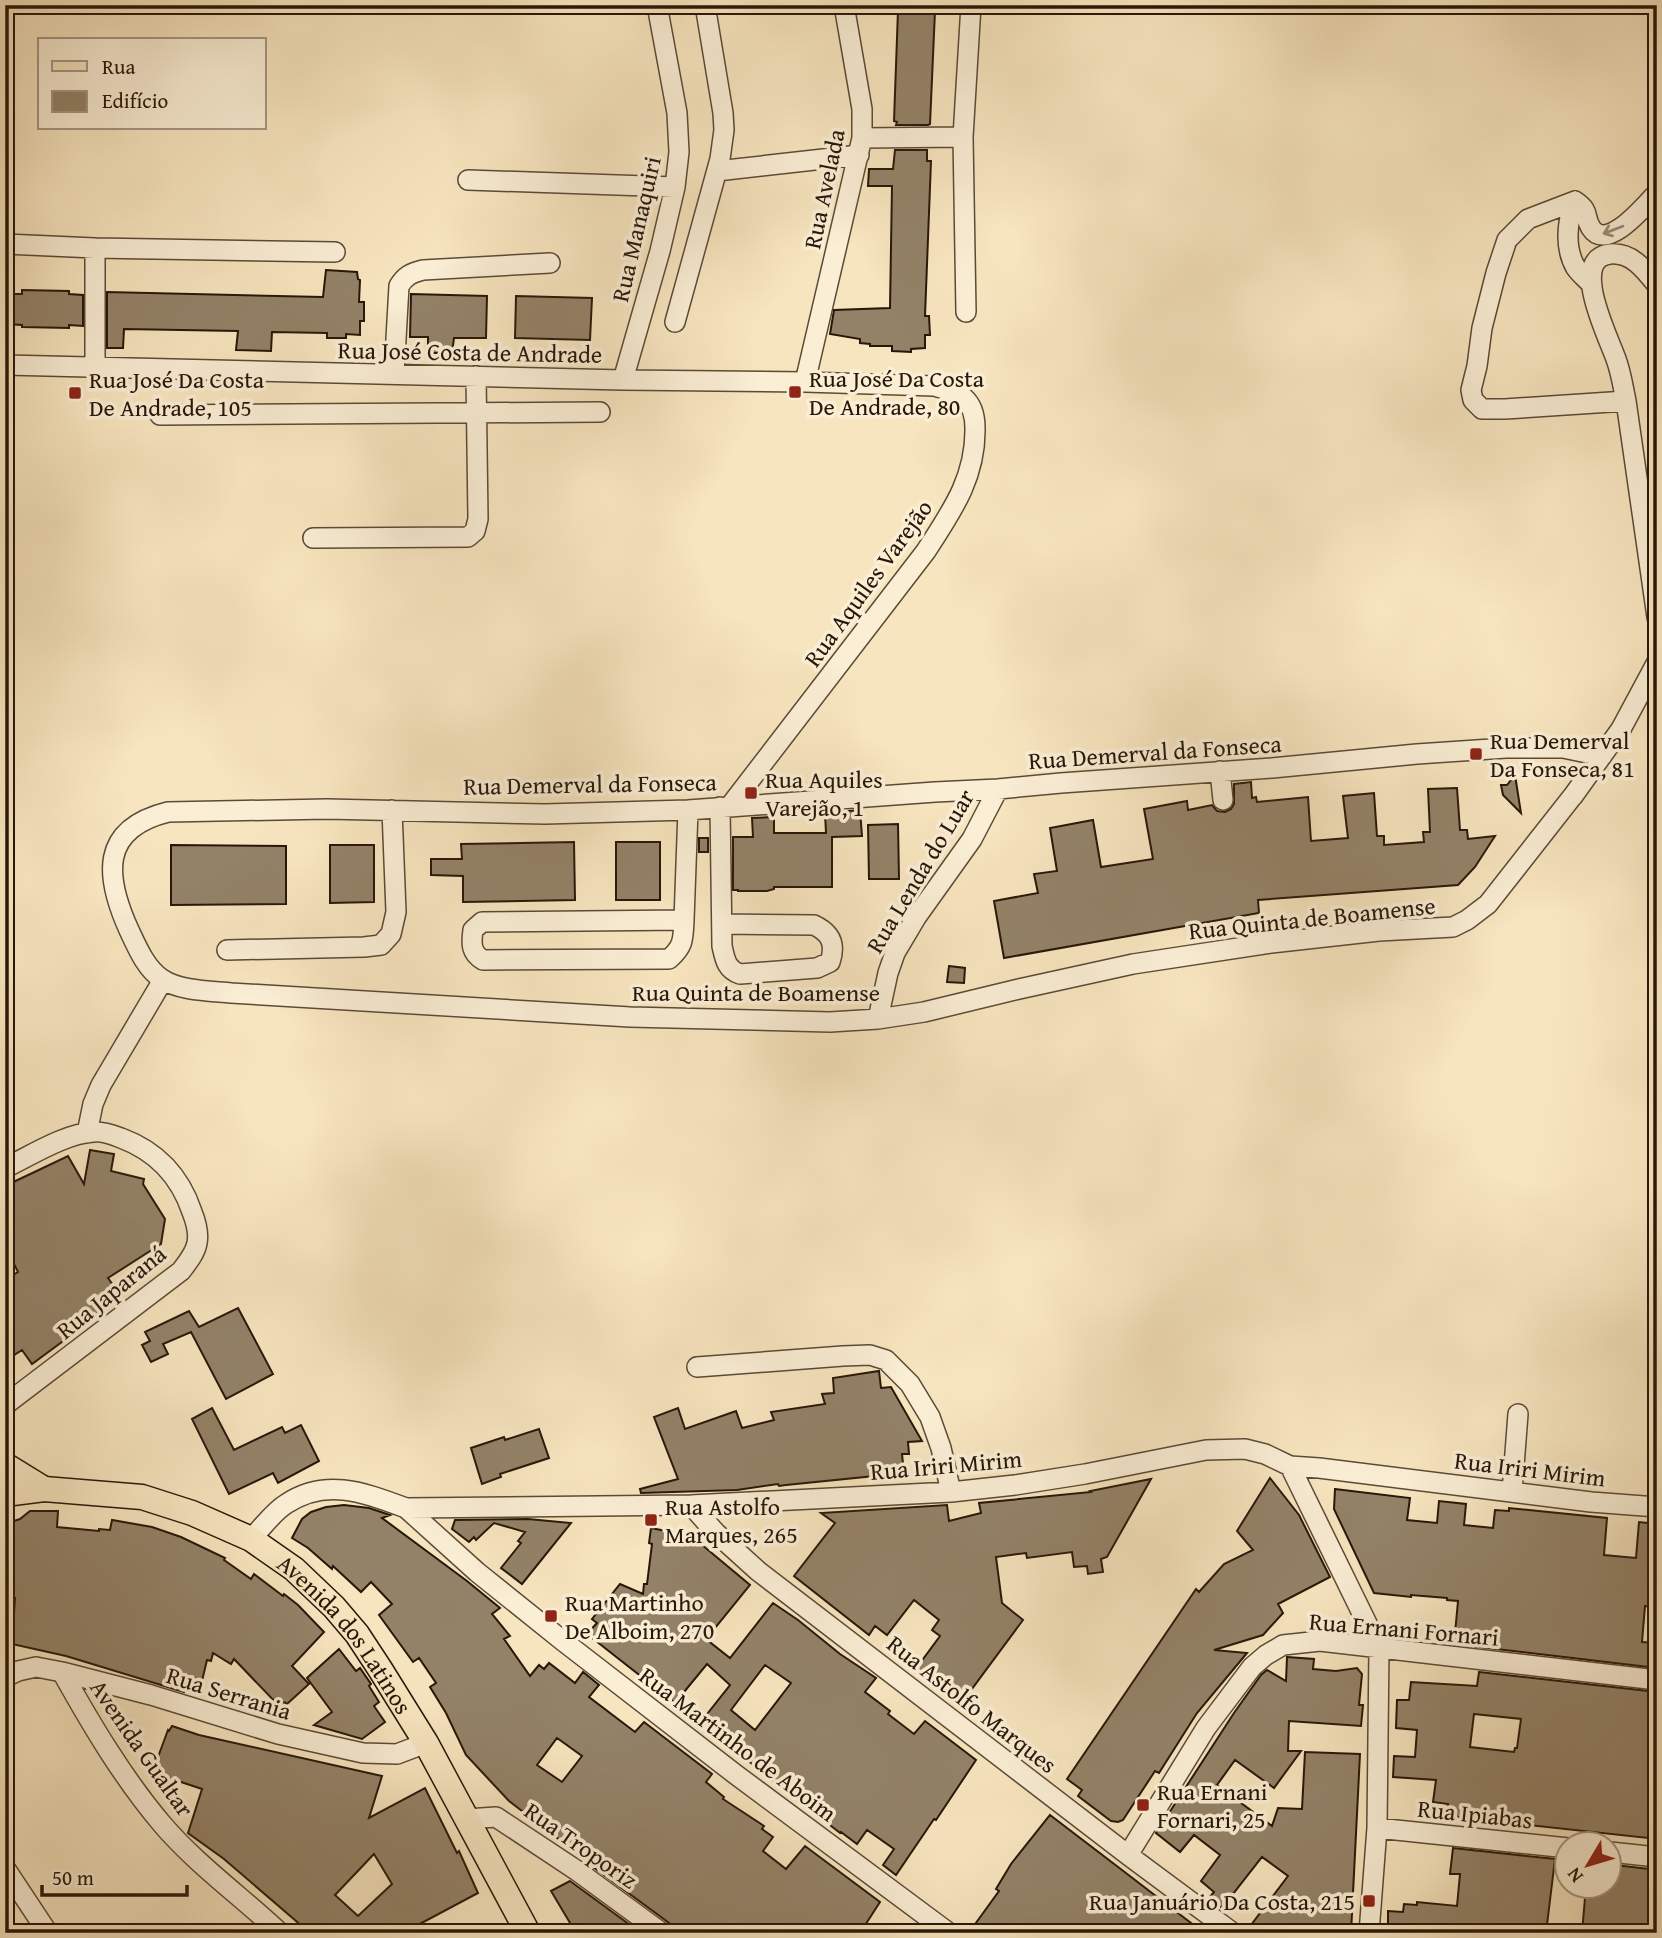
<svg xmlns="http://www.w3.org/2000/svg" width="1662" height="1938" font-family="'Gentium Book Plus',serif">
<style>
.building{fill:#938268;stroke:#271709;stroke-width:2;fill-rule:evenodd}
.lines{fill:none;stroke-linecap:round;stroke-linejoin:round}
.minor-casing{stroke:#5b4a36;stroke-width:22}
.major-casing{stroke:#271709;stroke-width:27}
.minor{stroke:#faeed5;stroke-width:19}
.major{stroke:#f7e5bf;stroke-width:24}
.oneway{stroke:#9b8d79}
.poi-dot{fill:#8f2418;stroke:#faeed5;stroke-width:2.5}
.labels{text-anchor:middle;dominant-baseline:central;stroke-width:7;stroke-linejoin:round;paint-order:stroke}
.street-label{font-size:24px;fill:#271709;stroke:#faeed5}
.poi-label{font-size:24px;fill:#271709;stroke:#faeed5;text-anchor:start}
</style>
<rect width="100%" height="100%" fill="#f7e5bf"/>
<filter id="stains"><feTurbulence type="fractalNoise" baseFrequency=".00286" numOctaves="4"/><feColorMatrix values="0 0 0 0 .2 0 0 0 0 .09 0 0 0 0 .02 0 0 0 .5 -.17"/></filter>
<radialGradient id="worn" r=".72"><stop offset=".6" stop-color="#630" stop-opacity="0"/><stop offset="1" stop-color="#630" stop-opacity=".3"/></radialGradient>
<path class="building" d="M900 5H931L930 11H935L930 124 928 125H896L897 122 894 121 898 10H900Z
M895 150H927V161H931L925 316H929L930 335H925V348L911 349V352L892 351V346H870V344L860 343V339L830 334 834 310 890 308 892 186H868L869 169H893Z
M326 270 357 272 358 279 360 280 359 302H364V321H360V335L346 334V338H327V333L272 332 271 351 236 350 238 331 124 329 123 348H107V292L323 297Z
M22 290 69 291V294L83 295V326L69 325V328L22 327V325L5 324V294H22Z
M411 294 487 296 486 338H454L452 353H428V337H410Z
M516 296 592 298 590 340 515 338Z
M1515 775 1521 813 1503 795 1501 785H1507Z
M1251 782 1252 798 1256 797 1257 802 1308 797 1311 841 1348 838 1343 796 1374 793 1377 836H1384V845L1424 842 1423 832H1430L1428 789 1457 788 1460 830H1467L1468 839 1495 836 1475 867 1458 885 1258 900 1259 913 1004 958 994 901 1038 893 1034 874 1057 871 1050 828 1093 820 1101 867 1153 859 1144 809 1187 801 1188 810 1212 805 1217 811 1225 812 1231 809 1234 804V784Z
M860 810 862 836 832 837V887H774V889L767 891H738V890H733V837H753L752 818 774 817V833H826L825 813Z
M898 824 899 879H869L868 825Z
M699 838H708V852H699Z
M574 842 575 900 463 902V876L431 875V859H462L461 844Z
M616 842H660V900H616Z
M171 845 286 846V904L171 905Z
M330 845H374V902L330 903Z
M949 966 965 968 964 983 947 982Z
M90 1150 114 1154 111 1171 144 1179 143 1184 165 1219 161 1244 108 1278 121 1296 74 1333 32 1364 22 1350 5 1361V1280L18 1272 5 1246V1186L68 1156 84 1184Z
M238 1308 273 1374 226 1399 191 1332 163 1344 168 1354 151 1362 142 1345 150 1341 145 1332 189 1311 199 1327Z
M879 1371 881 1388 891 1387 922 1441 908 1442 909 1454H902L904 1473 786 1485 779 1486 778 1484 737 1490 641 1493 640 1489 678 1479 654 1417 678 1408 685 1429 736 1411 742 1428 774 1420 771 1412 825 1404 822 1394 834 1393 833 1378Z
M212 1408 234 1450 282 1427 285 1433 301 1425 319 1461 278 1483 273 1473 229 1494 192 1419Z
M539 1429 549 1458 500 1474 501 1477 482 1484 471 1448 504 1437 505 1440Z
M1270 1478 1299 1515 1330 1577 1278 1604 1283 1613 1263 1635 1214 1650 1247 1653 1197 1713 1159 1773 1155 1771 1123 1820 1118 1822 1111 1821 1078 1796 1082 1790 1067 1779 1196 1589 1199 1592 1224 1564 1253 1550 1237 1531Z
M1151 1479 1107 1557 1101 1559 1103 1572 1088 1574 1087 1566 1074 1567 1072 1552 1027 1558 1026 1553 996 1557 1002 1603 1023 1620 960 1705 915 1670 940 1636 932 1630 939 1620 914 1600 887 1635 875 1626 869 1635 794 1576 835 1523 821 1513 947 1505 949 1521 981 1513 979 1503 1091 1492 1090 1491Z
M1335 1489 1410 1498 1407 1520 1437 1523 1439 1501 1466 1504 1464 1525 1493 1528 1495 1510 1509 1511V1508L1607 1518 1604 1555 1636 1558 1639 1522 1657 1524V1607L1645 1606 1642 1642 1657 1643V1668L1454 1644 1458 1601 1447 1600V1598L1411 1595V1597L1374 1593 1334 1509Z
M344 1505 369 1508 390 1515 382 1518 467 1581 500 1608 492 1614 510 1636 504 1639 530 1676 539 1665 544 1669 549 1663 575 1683 583 1672 599 1685 589 1697 635 1732 644 1722 712 1774 706 1782 724 1797 723 1799 764 1826 762 1829 773 1837 763 1851 786 1869 805 1846 880 1902 860 1933H674L669 1923 593 1867H595L509 1801 466 1755 446 1713 430 1687 436 1683 419 1658 413 1662 379 1615 392 1604 371 1582 361 1592 333 1566 332 1569 308 1548 292 1538 302 1519 311 1512 326 1507ZM557 1738 582 1756 562 1782 537 1765Z
M30 1511H58L57 1527 99 1531V1529L110 1530 112 1520 152 1527 181 1537 225 1558 224 1560 251 1579 254 1574 283 1596 284 1594 298 1605 324 1632 292 1666 309 1684 287 1704 284 1702 279 1706 234 1659 231 1664 213 1653 211 1661 207 1660 202 1681 189 1676 184 1692 66 1656 12 1644 15 1598H5V1524L20 1519Z
M528 1519 571 1523 522 1584 501 1568 521 1543 518 1541 525 1532 494 1523 476 1540 474 1537 469 1542 452 1529 455 1520Z
M651 1528 676 1533 701 1544 750 1585 706 1639 730 1658 773 1603 798 1620 840 1654 876 1678 865 1692 890 1711 888 1714 914 1734 925 1721 976 1760 936 1820 934 1819 896 1875 883 1865 894 1849 867 1830 857 1844 841 1832 840 1833 700 1723 730 1685 707 1664 675 1703 587 1634 597 1623 592 1619 620 1584 643 1594 644 1584H647L652 1544 649 1543ZM765 1665 791 1683 755 1730 731 1710Z
M339 1649 356 1671 360 1668 371 1684 369 1686 379 1702 374 1706 385 1722 362 1739 314 1725 332 1712 307 1678Z
M1287 1657 1314 1659 1313 1669 1336 1671 1357 1668 1362 1674 1359 1705H1363L1361 1726 1289 1721 1288 1751H1301L1274 1788 1235 1760 1217 1785 1272 1826 1278 1808 1302 1809 1305 1752 1360 1754 1351 1933H1245L1288 1876 1262 1857 1222 1908 1209 1898 1214 1892 1201 1881 1220 1855 1194 1835 1180 1852 1156 1833 1234 1713 1261 1675 1267 1670 1286 1681Z
M1479 1672 1657 1692V1839L1447 1816 1448 1804 1433 1802 1436 1780 1393 1777 1394 1756 1415 1757 1417 1730 1396 1728 1397 1700H1409L1411 1682 1477 1686ZM1474 1714 1521 1719 1517 1748H1515L1514 1752 1470 1747Z
M172 1726 199 1735 382 1776 369 1818 425 1788 457 1853 459 1851 478 1893 414 1927 417 1933H310L224 1859 188 1833 202 1789 169 1778 165 1794 151 1776 168 1730 169 1731ZM374 1854 392 1884 358 1916 335 1895Z
M1050 1815 1122 1870 1204 1933H981L973 1927 999 1891 996 1889 1011 1864Z
M1453 1848 1555 1859 1546 1933H1388V1911L1403 1912 1404 1904 1417 1905V1902L1457 1906 1460 1874H1450Z
M1615 1865 1657 1870V1933H1582L1586 1886H1609V1875H1614Z
M570 1881 641 1933H576L551 1891Z"/>
<g class="lines">
<g class="minor-casing">
<path id="minor" d="M862 138 963 137
M717 171 859 155
M468 180 675 187
M1575 201 1528 219 1507 240 1496 273 1482 328 1477 366 1471 390 1473 400 1482 409H1505L1626 401C1623 387 1621 372 1616 359 1609 338 1568 259 1610 254 1632 252 1645 270 1657 285
M1575 201C1591 212 1583 215 1591 228 1607 253 1646 204 1657 193
M1575 201C1567 221 1564 248 1576 268 1580 274 1587 279 1592 285
M5 244 95 248
M966 312 963 137 971 5
M675 322 720 159 724 130 723 113 705 5
M5 365 623 380 805 382 934 386C944 389 956 391 964 398 972 405 975 417 975 428 976 477 952 511 926 551L730 806
M95 368V248L335 252
M394 374 399 286C405 276 411 273 423 270L550 263
M623 380 660 251 675 187 679 152 677 113 657 5
M805 382 862 138V109L844 5
M1626 401 1657 617
M160 415 600 412
M313 538 468 537 475 531 478 519 476 376
M1602 756 1563 748H1506L1417 754 1272 768 1061 783 998 789 935 792 688 810 545 814 327 809 168 812C99 829 105 877 129 930 137 947 146 969 162 979 179 991 212 991 231 993L630 1017 830 1022 878 1019 924 1012 1019 989 1133 964 1271 943 1379 931 1453 927 1467 920 1488 904 1572 797 1573 796 1621 729 1657 662
M1220 771 1223 800
M720 807 722 946C725 959 726 969 740 974L817 968 830 962C836 944 831 933 814 925L722 924
M684 920C683 939 684 946 669 959L483 960C471 953 471 944 473 930L482 922 684 920 688 810
M227 950 364 947 381 945 391 934 396 912 392 810
M878 1019 888 973 895 953 917 916 972 839 998 789
M87 1133 93 1104 101 1085 163 980
M5 1168C30 1156 66 1133 94 1132 103 1131 113 1135 121 1138 156 1151 180 1176 192 1212 196 1222 199 1233 197 1243 195 1254 187 1263 181 1271L5 1405
M697 1367 843 1356 870 1355 886 1360 910 1384 930 1417 941 1448 951 1492
M1290 1466 1379 1648 1377 1828 1369 1933
M1512 1492 1518 1414
M691 1505 716 1533 758 1571 1128 1855 1233 1933
M406 1508 477 1572 563 1641 735 1774 949 1933
M251 1539C262 1528 273 1512 286 1504 326 1477 365 1493 406 1508L691 1505 951 1492 1015 1485 1085 1474 1206 1450 1245 1449 1265 1454 1290 1466 1319 1468 1591 1502 1657 1507
M62 1672C91 1724 123 1778 162 1824 196 1864 242 1897 280 1933
M5 1677 18 1671 36 1667 62 1672 151 1695 278 1734 363 1753 397 1754 426 1743
M467 1819 496 1817 576 1870 662 1933
M1377 1828 1568 1848
M1610 1852 1657 1857
M1128 1855 1206 1728 1252 1667 1266 1655 1283 1645 1320 1641 1657 1680
M5 1868 48 1933"/>
</g>
<g class="major-casing">
<g id="major">
<path d="M5 1465 44 1489"/>
<path id="s1" d="M5 1494 44 1489 142 1497 192 1513 251 1539 294 1569 334 1607 357 1634 380 1669 426 1743 528 1933"/>
</g>
</g>
<use href="#minor" class="minor"/>
<use href="#major" class="major"/>
</g>
<defs><path id="oneway-shaft" d="M-6 0H5M1.5-3L5.5 0L1.5 3" fill="none" stroke-width="1.6" stroke-linecap="round" stroke-linejoin="round" transform="scale(1.75)"/></defs>
<use class="oneway" href="#oneway-shaft" transform="translate(1613 230) rotate(159)"/>
<g class="poi-dot">
<rect x="788" y="385" width="14" height="14" rx="3.5"/>
<rect x="68" y="386" width="14" height="14" rx="3.5"/>
<rect x="1469" y="747" width="14" height="14" rx="3.5"/>
<rect x="744" y="786" width="14" height="14" rx="3.5"/>
<rect x="644" y="1513" width="14" height="14" rx="3.5"/>
<rect x="544" y="1609" width="14" height="14" rx="3.5"/>
<rect x="1136" y="1798" width="14" height="14" rx="3.5"/>
<rect x="1362" y="1894" width="14" height="14" rx="3.5"/>
</g>
<g class="labels">
<g class="street-label">
<text transform="translate(824 189) rotate(-78)">Rua Avelada</text>
<text transform="translate(636 229) rotate(-77)">Rua Manaquiri</text>
<text transform="translate(470 352) rotate(1)">Rua José Costa de Andrade</text>
<text transform="translate(868 583) rotate(-54)">Rua Aquiles Varejão</text>
<text transform="translate(1155 752) rotate(-4)">Rua Demerval da Fonseca</text>
<text transform="translate(590 784) rotate(-1)">Rua Demerval da Fonseca</text>
<text transform="translate(920 871) rotate(-59)">Rua Lenda do Luar</text>
<text transform="translate(1312 918) rotate(-6)">Rua Quinta de Boamense</text>
<text x="756" y="992">Rua Quinta de Boamense</text>
<text transform="translate(111 1292) rotate(-39)">Rua Japaraná</text>
<text transform="translate(946 1465) rotate(-5)">Rua Iriri Mirim</text>
<text transform="translate(1530 1469) rotate(7)">Rua Iriri Mirim</text>
<text transform="translate(1404 1629) rotate(5)">Rua Ernani Fornari</text>
<text stroke="none"><textPath href="#s1" startOffset="390">Avenida dos Latinos</textPath></text>
<text transform="translate(229 1693) rotate(17)">Rua Serrania</text>
<text transform="translate(972 1704) rotate(38)">Rua Astolfo Marques</text>
<text transform="translate(738 1744) rotate(37)">Rua Martinho de Aboim</text>
<text transform="translate(142 1748) rotate(55)">Avenida Gualtar</text>
<text transform="translate(1475 1814) rotate(6)">Rua Ipiabas</text>
<text transform="translate(581 1845) rotate(35)">Rua Troporiz</text>
</g>
<g class="poi-label">
<text x="809" y="378">Rua José Da Costa<tspan x="809" dy="28">De Andrade, 80</tspan></text>
<text x="89" y="379">Rua José Da Costa<tspan x="89" dy="28">De Andrade, 105</tspan></text>
<text x="1490" y="740">Rua Demerval<tspan x="1490" dy="28">Da Fonseca, 81</tspan></text>
<text x="765" y="779">Rua Aquiles<tspan x="765" dy="28">Varejão, 1</tspan></text>
<text x="665" y="1506">Rua Astolfo<tspan x="665" dy="28">Marques, 265</tspan></text>
<text x="565" y="1602">Rua Martinho<tspan x="565" dy="28">De Alboim, 270</tspan></text>
<text x="1157" y="1791">Rua Ernani<tspan x="1157" dy="28">Fornari, 25</tspan></text>
<text x="1355" y="1901" text-anchor="end">Rua Januário Da Costa, 215</text>
</g>
</g>
<rect width="1662" height="1938" fill="none" stroke="#f7e5bf" stroke-width="28"/>
<rect x="7" y="7" width="1648" height="1924" fill="none" stroke="#271709" stroke-width="3.5"/>
<rect x="14" y="14" width="1634" height="1910" fill="none" stroke="#271709" stroke-width="2"/>
<rect x="38" y="38" width="228" height="91" fill="#faeed5" stroke="#a69883" stroke-width="2"/>
<rect x="52" y="61" width="35" height="10" fill="#f7e5bf" stroke="#a69883" stroke-width="2"/>
<text x="102" y="74" font-size="21" fill="#271709">Rua</text>
<rect x="52" y="91" width="35" height="21" fill="#938268" stroke="#a69883" stroke-width="2"/>
<text x="102" y="108" font-size="21" fill="#271709">Edifício</text>
<g transform="translate(1588 1865) rotate(232)"><circle r="33" fill="#faeed5" stroke="#a69883" stroke-width="2"/>
<path d="M0-5L12 26L0 18L-12 26Z" fill="#8f2418"/>
<text y="-10" font-size="19" font-weight="bold" text-anchor="middle" fill="#271709">N</text>
</g>
<path d="M42 1885v10h145v-10" fill="none" stroke="#271709" stroke-width="3.5"/>
<text x="52" y="1885" font-size="21" fill="#271709" stroke="#faeed5" stroke-width="5" paint-order="stroke">50 m</text>
<rect width="100%" height="100%" filter="url(#stains)"/>
<rect width="100%" height="100%" fill="url(#worn)"/>
</svg>
